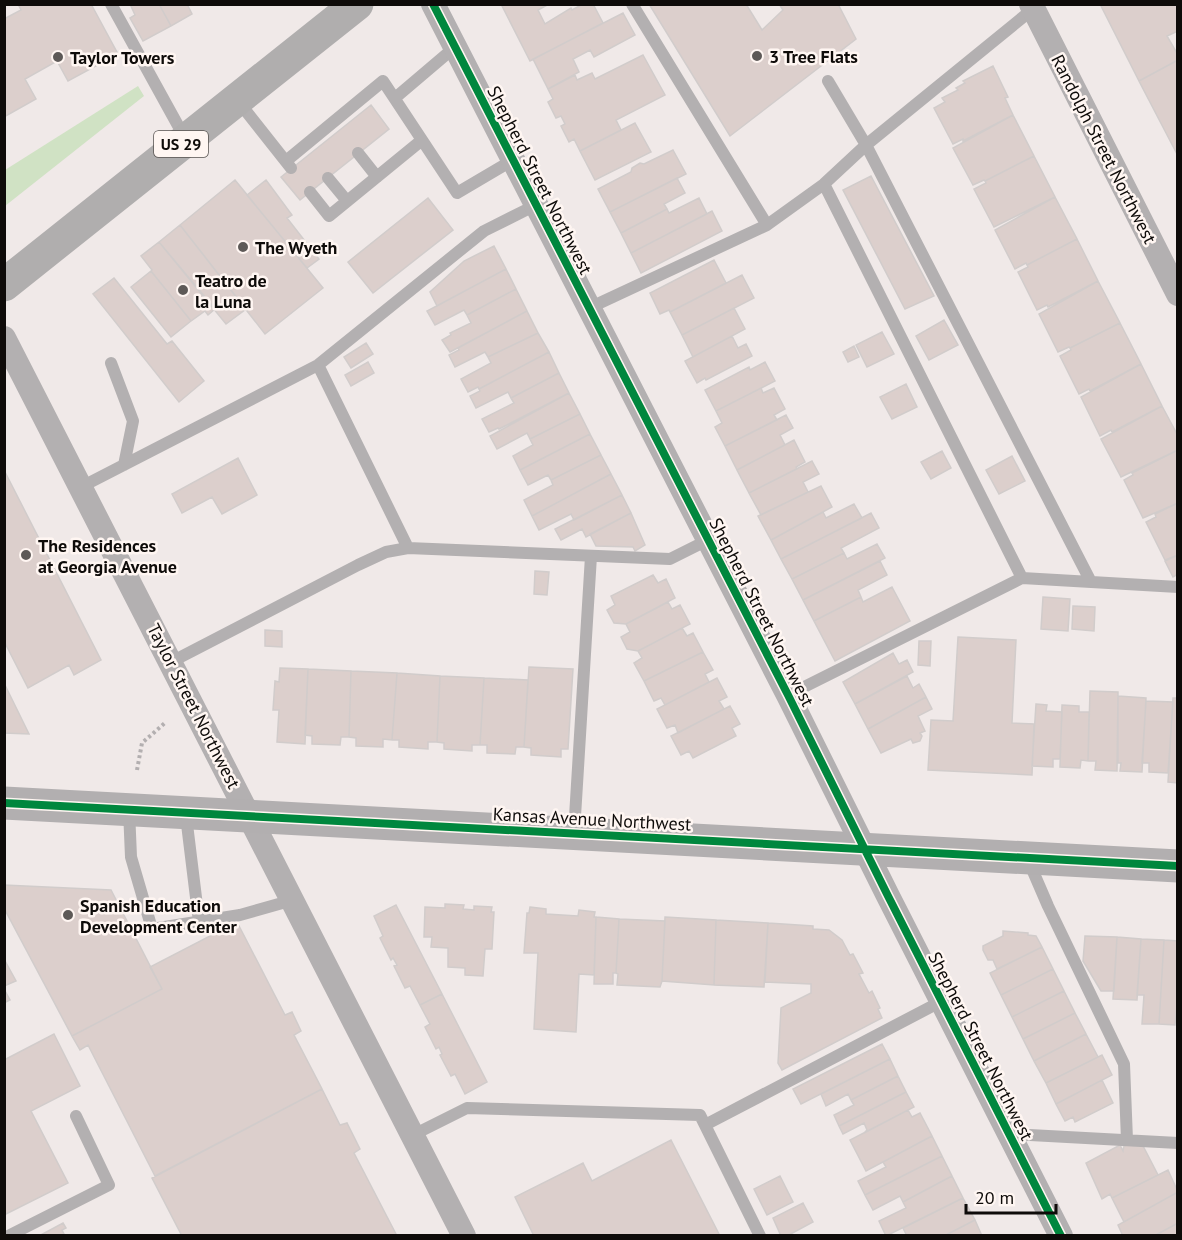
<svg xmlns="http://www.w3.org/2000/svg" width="1182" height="1240" font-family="'PT Sans',sans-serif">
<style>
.green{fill:#d0e2c4}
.building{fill:#dccfcc;stroke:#d1cccb;stroke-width:1.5}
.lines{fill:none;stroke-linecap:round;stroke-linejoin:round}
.path{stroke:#b3afb0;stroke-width:4;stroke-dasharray:3 3;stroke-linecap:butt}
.lane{stroke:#b3b0b1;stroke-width:12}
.street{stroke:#b3b0b1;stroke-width:24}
.secondary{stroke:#b2afb0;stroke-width:33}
.highway{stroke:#b0aeae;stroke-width:33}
.cycleway-casing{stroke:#fff6f2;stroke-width:11}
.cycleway{stroke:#00873e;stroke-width:8}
.poi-dot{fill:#5d5957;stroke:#fff6f2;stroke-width:2}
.labels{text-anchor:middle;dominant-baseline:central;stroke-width:5;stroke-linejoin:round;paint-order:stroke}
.shield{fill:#fff6f2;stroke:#56524f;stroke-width:1.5}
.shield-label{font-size:16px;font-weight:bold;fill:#0e0b09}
.poi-label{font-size:18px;font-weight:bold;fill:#0e0b09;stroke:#fff6f2;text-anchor:start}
.street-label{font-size:18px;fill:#0e0b09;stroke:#fff6f2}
</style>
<rect width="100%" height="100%" fill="#f0e9e8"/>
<path class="green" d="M138 86 144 96 5 206V170Z"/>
<path class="building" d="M18 4H91L118 54 68 81 57 61 25 79 36 99 4 117V19L21 10Z
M130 4H159L171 26 143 41 130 18 135 15Z
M159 4H187L192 14 171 26Z
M501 4H549L538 10 545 24 571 8 572 10 583 4H593L603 23 530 61Z
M649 4H746L762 30 783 10 779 4H838L856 39 730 136Z
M1100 4H1178V31L1167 36 1178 55V60L1139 81Z
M623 13 635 35 594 57 590 50 573 59 579 72 548 89 533 59Z
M643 55 665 95 616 120 621 130 580 151 574 139 569 142 561 126 565 124 561 116 556 118 548 102 553 99 548 89 575 75 577 80 592 73 595 79Z
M1178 60V156L1139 81Z
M993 66 1008 97 1005 98 1013 115 963 141V139L953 144 934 108 945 102 942 98 958 90 956 88 965 83 963 81Z
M371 105 389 129 300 200 281 177Z
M1013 115 1034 156 985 181 984 180 973 185 953 148Z
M635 123 651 152 595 180 580 151Z
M673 150 686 174 610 212 598 189 631 172 632 168 640 163 644 164Z
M1034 156 1055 197 994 227 974 189 986 183 985 181Z
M871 176 934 296 905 309 843 190Z
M677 178 685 193 664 204 667 209 621 233 610 212Z
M235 180 323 288 265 334 180 225Z
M266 180 292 215 287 218 319 259 307 268 247 195Z
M1055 197 1077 239 1027 265 1026 263 1015 269 995 230Z
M428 198 453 230 373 293 348 262Z
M699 198 707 214 631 253 621 233 667 209 669 213Z
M712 211 722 231 641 273 631 253Z
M180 225 246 309 226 324 159 242Z
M1077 239 1098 281 1048 307 1047 305 1037 310 1018 272 1028 267 1027 265Z
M159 242 215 309 208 315 205 311 191 321 151 271 152 270 141 256Z
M494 246 506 269 437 306 430 292 464 261Z
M714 260 726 283 670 312 669 310 660 314 650 293Z
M506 269 516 289 467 315 464 310 435 325 427 311Z
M151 271 191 321 171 337 131 287Z
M742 275 754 298 682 335 670 312Z
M114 278 167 344 172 341 204 381 179 402 93 294Z
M1098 281 1120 323 1070 348 1069 347 1058 352 1039 314Z
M516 289 527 311 450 352 442 340 451 335 450 333 471 323 467 315Z
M734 308 745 329 693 357 682 335Z
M527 311 538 333 488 357 485 352 455 367 449 355 459 350 458 348Z
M944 320 958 345 929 360 916 336Z
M1120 323 1141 364 1090 391 1089 389 1079 394 1060 356 1071 350 1070 348Z
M882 332 894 354 867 367 856 345Z
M538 333 549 352 479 389 478 387 468 392 461 379 491 363 488 357Z
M732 336 738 348 746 344 752 356 706 380 705 378 697 383 685 361Z
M366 343 373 354 351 368 344 357Z
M854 346 859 357 848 362 843 352Z
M549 352 559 373 511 398 508 392 476 408 470 396 480 391 479 389Z
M368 362 374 373 351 386 345 375Z
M765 362 775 381 716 411 705 390 749 367 750 370Z
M1141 364 1162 406 1112 432 1111 430 1100 436 1081 397Z
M559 373 569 393 499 429 498 428 489 432 482 419 514 403 511 398Z
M906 384 917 407 892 419 880 397Z
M761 388 763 393 774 388 785 409 774 415 777 420 725 446 715 427 722 423 716 411Z
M569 393 580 414 530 439 527 433 497 449 490 436Z
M1162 406 1178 436V450L1121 477 1101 439Z
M580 414 590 434 520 470 513 456 533 445 530 439Z
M786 415 793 428 780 435 785 445 737 470 725 446Z
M590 434 601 455 551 480 548 475 528 485 520 470Z
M794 440 805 462 796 467 797 469 749 493 737 470Z
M1178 450V503L1143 518 1124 480 1133 475 1132 473Z
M942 451 951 468 931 479 921 462Z
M601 455 611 474 532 516 524 500 553 485 551 480Z
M1012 456 1025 481 999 494 986 470Z
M238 458 257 495 222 514 212 497 182 513 172 494Z
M812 461 819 474 803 482 808 492 761 515 749 493Z
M4 470 101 660 74 675 69 665 28 688 4 641Z
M611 474 622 495 574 520 571 514 539 530 532 516Z
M821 486 832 507 771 540 758 516Z
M622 495 631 513 586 537 582 529 561 540 555 529Z
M1178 503V555L1165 560 1146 522 1156 517 1155 514Z
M854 504 862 518 781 559 771 540 823 512 826 518Z
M631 513 645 545 635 551 633 547 596 546 590 534Z
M871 513 879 528 841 548 844 553 792 579 781 559Z
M877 544 885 558 803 600 792 579 844 553 847 559Z
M1178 555V574L1173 577 1165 561Z
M880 561 887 575 858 590 861 597 814 621 803 600Z
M535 571 549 572 547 595 534 594Z
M653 575 658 583 666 579 675 598 626 624 614 623 607 610 615 605 611 596Z
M892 587 910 621 835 661 814 621 861 597 863 602Z
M1043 597 1070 599 1068 631 1041 629Z
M668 602 672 609 680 605 690 624 638 651 627 649 621 637 630 632 626 624Z
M1073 606 1095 607 1094 631 1072 629Z
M682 628 687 636 693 633 703 652 644 681 634 663 642 658 638 651Z
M265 630 282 631V647L265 646Z
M958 637 1016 640 1012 723 1034 724 1032 775 928 770 931 720 953 721Z
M919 641H931L930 666 918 665Z
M703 652 713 670 705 674 709 682 665 705 661 698 654 701 644 681Z
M893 653 899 664 907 660 913 672 855 704 843 682Z
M529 667 573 669 568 749H561V757L531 755V748L524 747Z
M280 668 308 669 305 744 277 742 279 710H273L275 681 279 682Z
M308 669 351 671 349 737H341L340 745 312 744V736L305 735Z
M351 671 397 673 392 740 383 739V747L356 746V738L349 737Z
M397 673 440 676 437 742H428V749L399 747V740H392Z
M440 676 484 678 480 745H472V751L444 749V743L437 742Z
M907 676 913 688 919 684 926 697 868 729 855 704Z
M484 678 528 680 524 747H516L515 754 487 753V745H480Z
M717 678 727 697 719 701 724 709 678 733 675 725 667 728 657 709Z
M4 683 29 734 4 733Z
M1090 691 1118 692 1117 771 1095 770 1096 761H1088Z
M1118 696 1146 698 1142 772 1120 771 1121 763H1118Z
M926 697 932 709 918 716 925 731 920 733 922 736 920 741 913 743 911 739 881 753 868 729Z
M1173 698H1178V783L1168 782Z
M1146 701 1173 702 1168 773 1149 772V763H1142Z
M1036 704 1047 705 1046 711 1062 712 1060 759H1053V767L1032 766Z
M1062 705 1079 706V712H1089L1088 761 1081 760 1080 768 1060 767Z
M730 706 740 724 732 728 736 736 693 758 689 751 681 755 671 736Z
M4 885 111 890 162 989 72 1036 4 908Z
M445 904 464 905 463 909 474 910V906L492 907 491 912H494L492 949H485L483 976 465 975V968L448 967V948L431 947 432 937H424L425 907 445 908Z
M396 905 442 994 420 1005 410 986 405 988 394 966 397 965 393 958 391 960 380 938 383 936 374 916Z
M530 907 546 909V914L578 916 579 910 595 912 594 917H596L594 975 579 974 576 1032 534 1029 538 953H524L527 913H529Z
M596 917 619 919 616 973H613V984H594Z
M665 917 716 920 714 985 662 981Z
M619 919 665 921 662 981 660 987 617 985 618 974 616 973Z
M716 920 768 923 764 987 714 985Z
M237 922 285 1015 292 1012 301 1031 294 1035 322 1089 155 1176 88 1045 80 1050 72 1036 162 989 150 967Z
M768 923 813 926V929L829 930 842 940 850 955 853 954 863 973 859 974 869 993 872 991 880 1008 878 1009 882 1018 782 1070 778 1063 781 1008 811 993V984L765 982Z
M1003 931 1028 933V935L1036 936 1042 947 997 969 993 960H988L983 950V946L1003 936Z
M1085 936 1117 937 1114 991H1101L1083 961Z
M1117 937 1141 939 1137 1000 1113 999Z
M1141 939 1164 940 1159 1024H1142L1144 995H1137Z
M1164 940 1178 941V996L1175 1025 1159 1024Z
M1042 947 1053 969 1001 995 990 973Z
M4 959 16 981 4 986Z
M1053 969 1064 991 1012 1017 1001 995Z
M4 989 10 1000 4 1003Z
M1064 991 1075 1013 1023 1039 1012 1017Z
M442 994 487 1082 465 1094 455 1074 451 1076 440 1055 442 1054 439 1047 436 1049 425 1027 430 1024 420 1005Z
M1075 1013 1086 1034 1034 1061 1023 1039Z
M54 1034 80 1086 31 1111 68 1183 4 1215V1060Z
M1086 1034 1098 1057 1046 1083 1034 1061Z
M882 1044 890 1059 801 1104 793 1089Z
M1102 1055 1112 1075 1056 1104 1046 1083Z
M890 1059 898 1076 851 1100 848 1094 826 1106 821 1094Z
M898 1076 906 1092 839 1126 834 1115 854 1105 851 1100Z
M1102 1080 1113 1103 1075 1122 1073 1117 1065 1121 1056 1104Z
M322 1089 340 1125 347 1123 360 1149 354 1153 397 1236H182L152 1178Z
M906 1092 914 1107 864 1133 867 1130 864 1123 843 1134 839 1126Z
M908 1110 912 1117 920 1113 932 1136 866 1171 850 1140Z
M932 1136 942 1156 865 1195 858 1181 886 1167 883 1162Z
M671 1140 720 1236H534L515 1197 583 1163 592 1181Z
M1133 1142H1141L1158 1175 1112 1198 1110 1194 1102 1199 1086 1163 1120 1145 1123 1151 1124 1146Z
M942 1156 952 1176 903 1202 900 1196 873 1210 865 1195Z
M1168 1170 1178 1192 1124 1222 1112 1198Z
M780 1176 793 1202 767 1215 754 1189Z
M952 1176 963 1198 886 1236 879 1221 906 1208 903 1202Z
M1178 1192V1223L1154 1236H1123L1118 1225Z
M963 1198 975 1220 944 1236H907L903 1228Z
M803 1203 813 1222 787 1236H781L773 1218Z
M975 1220 982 1236H944Z
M63 1223 66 1228 62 1230 65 1236H39Z
M1178 1223V1236H1154Z"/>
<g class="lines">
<path class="path" d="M137 770 142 743 166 722"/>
<path class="lane" d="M111 4 186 140
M632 4 767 225 824 184 866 145 1033 9
M828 81 866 145 1091 582
M395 98 455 47
M238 101 291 168
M358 153 377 177
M286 161 383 81 422 140
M328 178 347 201
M824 184 1022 578
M310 192 329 216 422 140 457 193 513 160
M589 308 767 225
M111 363 133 421 124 465
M318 365 408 548
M81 487 318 365 484 231 536 205
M171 662 358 565 386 552 408 548 670 559 708 540
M788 695 1022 578 1178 587
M129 810 131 857 152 929 240 915 293 900
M186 816 199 922
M574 833 591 556
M1029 862 1048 906 1124 1064 1127 1140
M705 1125 942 1001
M1010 1134 1178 1143
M413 1135 467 1108 700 1115 760 1236
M8 1236 109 1185 76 1116"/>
<path class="street" d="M433 4 788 695 888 896 1061 1236
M1031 4 1178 294
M4 338 464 1236"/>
<path class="secondary" d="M4 803 1178 866"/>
<path class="highway" d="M4 285 357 4"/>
<g class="cycleway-casing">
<path id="cycleway" d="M433 4 788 695 888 896 1061 1236
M4 803 1178 866"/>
</g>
<use href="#cycleway" class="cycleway"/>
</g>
<g class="poi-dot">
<circle cx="757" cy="56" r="6"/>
<circle cx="58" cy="57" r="6"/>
<circle cx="243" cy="247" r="6"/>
<circle cx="183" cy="290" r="6"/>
<circle cx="26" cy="555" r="6"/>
<circle cx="68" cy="915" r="6"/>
</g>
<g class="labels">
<rect class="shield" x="154" y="131" width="54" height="26" rx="4.5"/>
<g class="shield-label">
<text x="181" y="144">US 29</text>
</g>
<g class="poi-label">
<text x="769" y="56">3 Tree Flats</text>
<text x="70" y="57">Taylor Towers</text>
<text x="255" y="247">The Wyeth</text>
<text x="195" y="280">Teatro de<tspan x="195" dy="21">la Luna</tspan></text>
<text x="38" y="545">The Residences<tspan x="38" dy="21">at Georgia Avenue</tspan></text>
<text x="80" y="905">Spanish Education<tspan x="80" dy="21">Development Center</tspan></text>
</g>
<g class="street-label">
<text transform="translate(1104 149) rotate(63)">Randolph Street Northwest</text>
<text transform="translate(540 180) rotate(63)">Shepherd Street Northwest</text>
<text transform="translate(762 612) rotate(63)">Shepherd Street Northwest</text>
<text transform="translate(194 706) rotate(63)">Taylor Street Northwest</text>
<text transform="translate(592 819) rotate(3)">Kansas Avenue Northwest</text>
<text transform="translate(981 1046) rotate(63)">Shepherd Street Northwest</text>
</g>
</g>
<rect width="1182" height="1240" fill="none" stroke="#0e0b09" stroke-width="12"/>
<path d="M966 1204v9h90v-9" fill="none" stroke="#0e0b09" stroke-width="3"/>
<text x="975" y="1204" font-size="18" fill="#0e0b09" stroke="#fff6f2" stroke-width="4.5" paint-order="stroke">20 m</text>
</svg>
